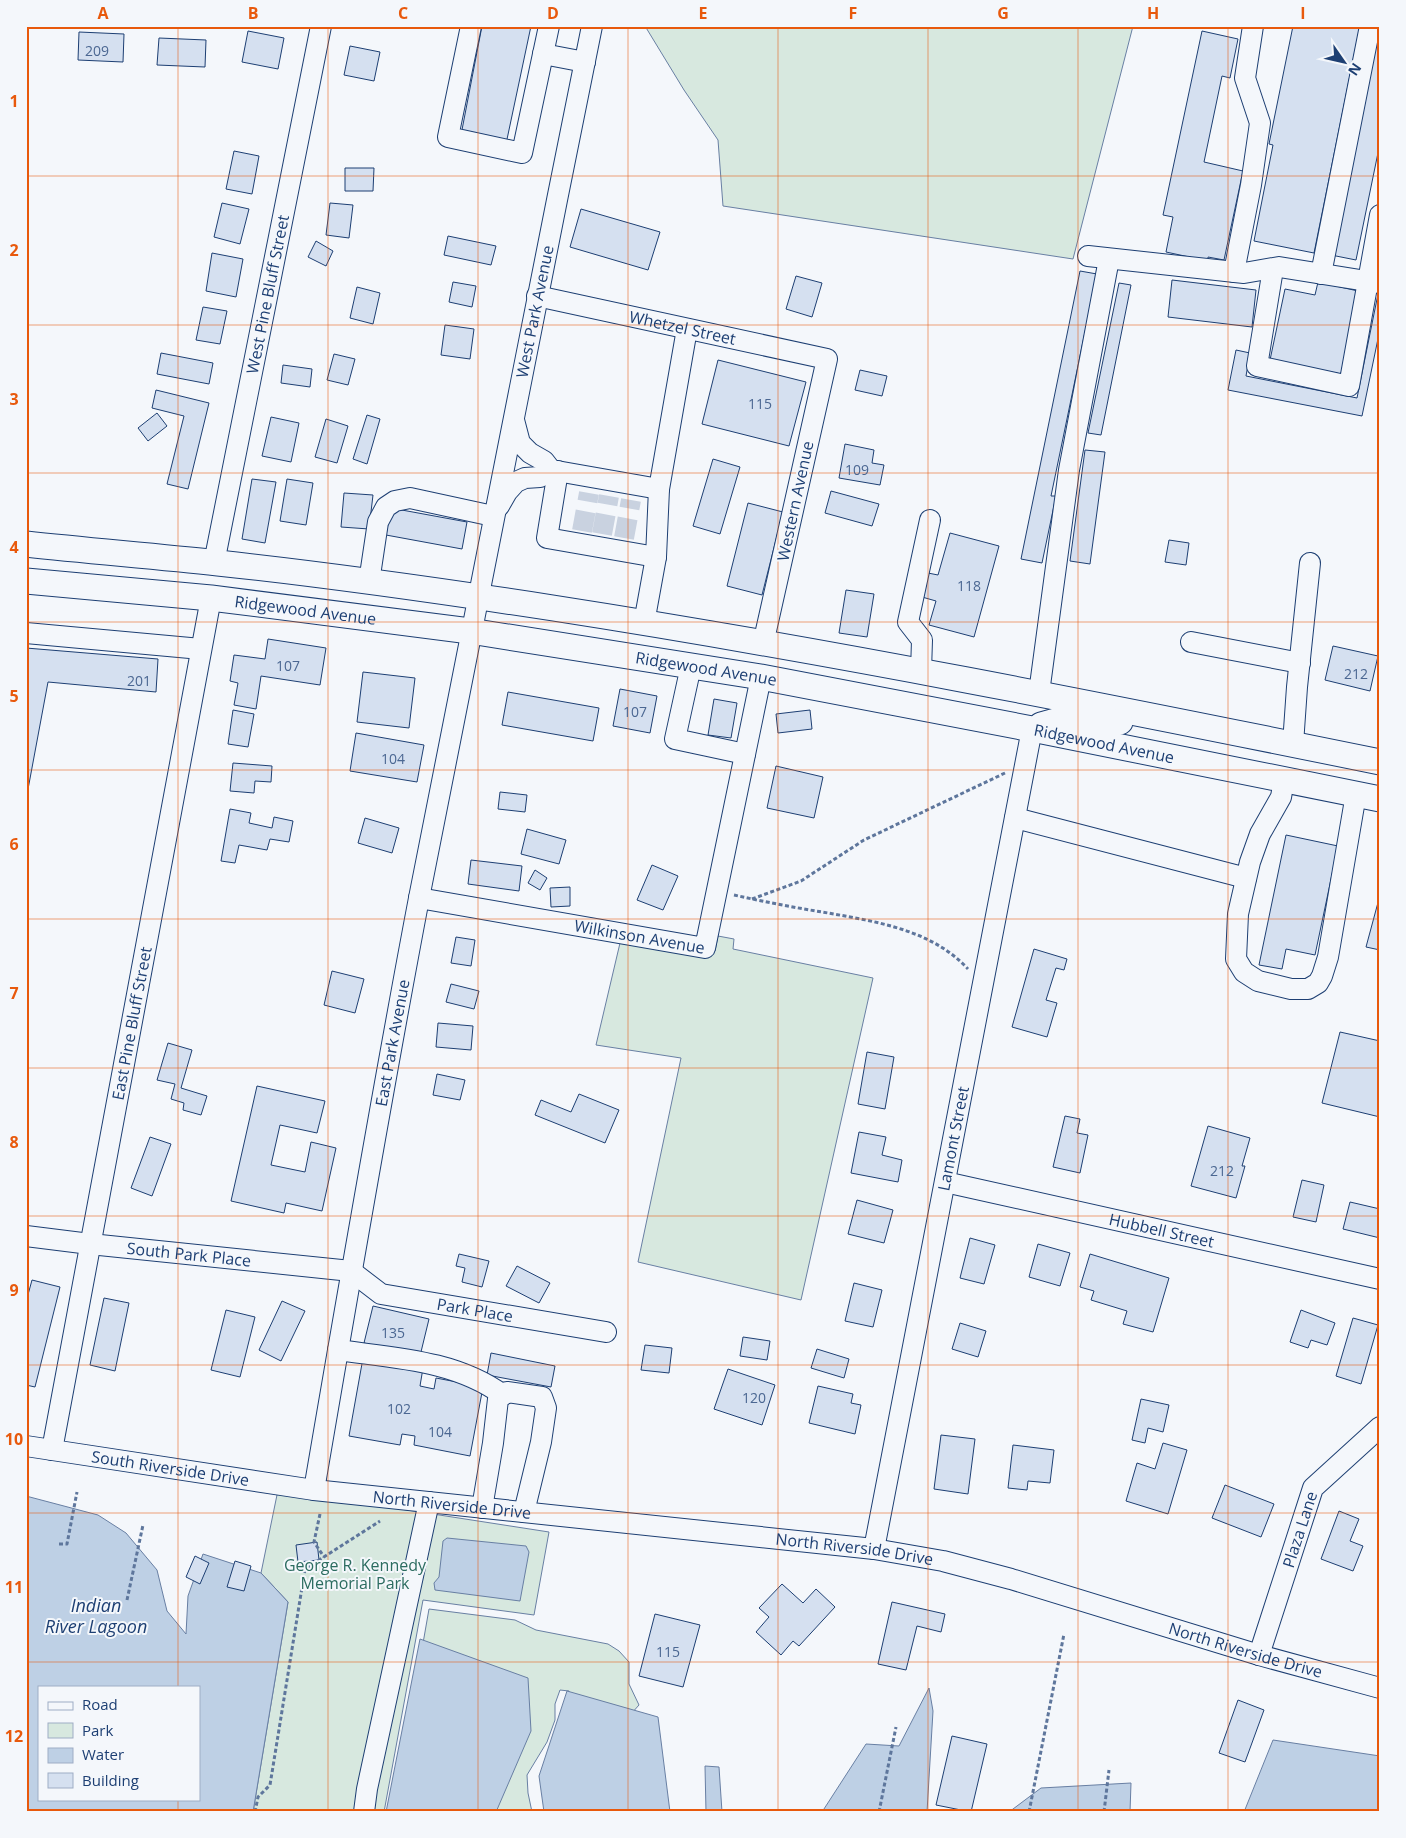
<svg xmlns="http://www.w3.org/2000/svg" width="1406" height="1838" font-family="'Open Sans',sans-serif">
<style>
.green{fill:#d7e8df;stroke:#687fa3}
.water{fill:#bed0e5;stroke:#687fa3;fill-rule:evenodd}
.building{fill:#d5e0f0;stroke:#1d3f73}
.lines{fill:none;stroke-linecap:round;stroke-linejoin:round}
.minor-tunnel{stroke:#c9d2e0;stroke-width:20;stroke-dasharray:20 10;stroke-linecap:butt}
.minor-casing{stroke:#1d3f73;stroke-width:22}
.major-casing{stroke:#1d3f73;stroke-width:27}
.path{stroke:#5e769c;stroke-width:3;stroke-dasharray:4 2.5;stroke-linecap:butt}
.minor{stroke:#f4f7fb;stroke-width:20}
.major{stroke:#f4f7fb;stroke-width:25}
.grid{fill:none;stroke:#e8590c;stroke-width:1;stroke-opacity:0.55}
.labels{text-anchor:middle;dominant-baseline:central;stroke-width:4;stroke-linejoin:round;paint-order:stroke}
.number-label{font-size:14px;fill:#4b6792}
.street-label{font-size:16px;fill:#1d3f73;stroke:#f4f7fb}
.park-label{font-size:16px;fill:#2c6c60;stroke:#f4f7fb}
.water-label{font-size:18px;font-style:italic;fill:#1d3f73;stroke:#f4f7fb}
.neatline{fill:none;stroke:#e8590c;stroke-width:2}
.grid-label{font-size:16px;text-anchor:middle;font-weight:bold;fill:#e8590c}
</style>
<rect width="100%" height="100%" fill="#f4f7fb"/>
<path class="green" d="M645 26H1133L1073 259 723 206 718 140 684 90Z
M718 936 734 939 733 949 873 978 801 1300 638 1262 681 1058 596 1045 620 943 704 957 715 951Z
M278 1490 549 1532 534 1615 423 1600 384 1812H253L288 1602 261 1573Z
M429 1609 515 1620 536 1630 608 1644 619 1651 629 1662V1684L639 1705 631 1714 575 1704 569 1691 560 1690 555 1704V1720L547 1742 527 1775 528 1793 532 1812H490L422 1649Z"/>
<path class="water" d="M26 1496 98 1515 126 1533 157 1570 167 1611 186 1634 188 1596 203 1554 261 1573 288 1602 253 1812H26ZM39 1687H199V1799H39Z
M447 1538 526 1546 529 1552 520 1601 435 1590 434 1583 439 1577 443 1541Z
M420 1639 528 1678 531 1731 496 1812H386Z
M929 1688 933 1711 927 1812H822L866 1744 899 1746Z
M567 1691 658 1717 670 1812H544L539 1776Z
M1273 1740 1380 1756V1812H1244Z
M705 1766 719 1767 722 1812H706Z
M1131 1783 1130 1812H1009L1041 1788Z"/>
<path class="building" d="M482 26H531L506 144 461 135Z
M1293 26H1360L1314 253 1254 241 1273 145 1269 144Z
M1378 26H1380V143L1356 260 1331 255Z
M248 31 284 38 278 69 242 62Z
M1202 31 1238 39 1230 78 1222 76 1204 162 1243 171 1224 260 1208 257V261L1166 252 1173 217 1163 215Z
M79 32 124 34 123 62 78 60Z
M159 38 206 40 205 67 157 65Z
M350 46 380 52 374 81 344 75Z
M234 151 259 156 252 194 226 189Z
M345 168H374L373 191H345Z
M222 203 249 209 240 244 214 237Z
M330 203 353 205 349 238 326 235Z
M581 209 660 232 648 270 570 247Z
M448 236 496 246 491 265 444 255Z
M316 241 333 251 326 266 308 257Z
M212 253 243 259 236 297 206 291Z
M1080 271 1097 274 1051 496H1056L1042 563 1021 559Z
M796 276 822 283 812 317 786 309Z
M1172 280 1256 290 1252 327 1168 317Z
M453 282 476 286 472 307 449 302Z
M1318 282 1358 291 1341 374 1270 360 1285 289 1315 295Z
M1119 283 1131 285 1101 435 1088 433Z
M357 287 380 293 373 324 350 318Z
M1378 294 1380 295V329L1362 416 1228 390 1236 350 1250 353 1246 376 1357 398Z
M203 307 227 311 220 344 196 340Z
M445 325 474 329 470 359 441 355Z
M161 353 213 363 209 384 157 374Z
M334 354 355 359 348 385 327 380Z
M718 360 806 382 789 446 702 424Z
M283 365 312 369 310 387 281 383Z
M860 370 887 376 882 396 855 390Z
M156 390 209 403 188 489 167 484 184 416 152 408Z
M157 413 167 426 148 441 138 428Z
M367 415 380 419 367 464 353 459Z
M271 417 299 423 291 462 262 456Z
M326 419 348 426 337 463 315 457Z
M845 444 874 450 872 463 884 465 880 485 839 478Z
M1085 450 1105 452 1090 564 1070 561Z
M713 459 740 467 720 534 693 526Z
M252 479 276 482 265 543 242 539Z
M287 479 313 483 306 525 280 521Z
M831 491 879 504 872 526 825 513Z
M344 493 373 495 369 529 341 527Z
M748 503 783 512 762 595 727 586Z
M391 508 467 522 462 549 386 535Z
M950 533 999 546 974 637 929 625 936 601 922 597 928 573 938 575Z
M1169 540 1189 543 1186 565 1165 562Z
M846 590 874 594 867 637 839 633Z
M268 639 326 648 320 685 261 676 256 709 234 705 238 683 230 681 234 655 265 659Z
M1333 646 1378 656 1370 691 1325 680Z
M26 648 158 659 156 692 48 682 26 800Z
M363 672 415 678 409 728 357 722Z
M620 689 657 696 650 733 613 726Z
M508 692 599 708 593 741 502 725Z
M714 699 737 703 731 738 708 735Z
M233 710 254 714 248 747 228 744Z
M810 710 812 729 778 733 776 714Z
M356 733 424 745 417 782 350 771Z
M233 763 272 766 271 782 255 781 254 793 230 791Z
M776 766 823 777 814 818 767 808Z
M500 792 527 795 525 812 498 809Z
M230 809 251 813 249 823 272 828 274 817 293 821 289 842 270 839 267 850 239 845 235 863 221 861Z
M365 818 399 828 392 853 358 843Z
M527 829 566 840 559 864 521 854Z
M1286 835 1338 846 1315 955 1286 949 1282 969 1259 965Z
M471 860 522 866 519 891 468 884Z
M652 865 678 876 663 910 637 900Z
M535 870 547 878 540 890 528 883Z
M570 887V906L551 907 550 888Z
M1380 895V950L1366 947Z
M456 937 475 940 471 966 451 963Z
M1034 949 1067 959 1064 970 1056 968 1046 1000 1057 1003 1047 1037 1012 1027Z
M332 971 364 979 355 1013 324 1005Z
M451 984 479 991 474 1009 446 1002Z
M438 1023 473 1026 471 1050 436 1047Z
M1340 1032 1380 1041V1117L1322 1103Z
M168 1043 192 1050 181 1088 207 1096 201 1115 183 1110 184 1103 171 1099 175 1084 157 1080Z
M867 1052 894 1057 885 1109 858 1104Z
M437 1074 465 1080 460 1100 433 1095Z
M257 1086 325 1101 317 1133 280 1125 271 1165 305 1172 311 1142 336 1148 322 1211 286 1203 284 1213 231 1201Z
M579 1094 619 1110 605 1143 535 1115 541 1100 571 1112Z
M1065 1116 1080 1119 1077 1133 1088 1135 1080 1173 1053 1167Z
M1208 1126 1250 1138 1242 1166H1245L1236 1198 1191 1186Z
M859 1132 886 1137 882 1155 902 1160 898 1182 851 1173Z
M150 1137 171 1144 152 1196 131 1188Z
M1302 1180 1324 1185 1316 1222 1293 1217Z
M857 1200 893 1210 884 1243 848 1234Z
M1350 1202 1380 1209V1238L1343 1229Z
M970 1238 995 1245 984 1284 960 1278Z
M1038 1244 1070 1253 1060 1286 1029 1277Z
M459 1254 489 1261 482 1287 462 1282 465 1268 456 1266Z
M1090 1254 1169 1278 1153 1332 1123 1324 1127 1311 1091 1300 1094 1291 1080 1287Z
M517 1266 550 1283 539 1303 506 1286Z
M32 1280 60 1287 35 1387 26 1385V1302Z
M854 1283 882 1290 873 1327 845 1321Z
M104 1298 129 1303 115 1371 90 1365Z
M282 1301 305 1311 281 1361 259 1350Z
M373 1306 429 1319 420 1356 364 1343Z
M226 1310 255 1317 240 1377 211 1370Z
M1301 1310 1335 1323 1327 1345 1311 1340 1308 1348 1290 1342Z
M1353 1318 1378 1325 1361 1384 1336 1376Z
M960 1323 986 1331 978 1357 952 1349Z
M743 1337 770 1341 767 1360 740 1356Z
M645 1345 672 1348 669 1373 641 1370Z
M817 1349 849 1359 844 1378 811 1368Z
M491 1353 555 1366 551 1387 487 1375Z
M363 1358 423 1368 420 1386 434 1389 436 1378 483 1387 470 1456 414 1445 415 1436 402 1434 400 1445 349 1436Z
M728 1369 775 1385 762 1425 714 1409Z
M818 1386 853 1394 851 1403 861 1405 855 1434 809 1423Z
M1141 1399 1169 1405 1163 1432 1148 1428 1145 1443 1132 1440Z
M941 1435 975 1439 968 1494 934 1489Z
M1163 1443 1187 1450 1168 1514 1126 1501 1137 1463 1155 1469Z
M1013 1445 1054 1450 1050 1483 1028 1481 1027 1490 1008 1488Z
M1225 1485 1274 1504 1261 1537 1212 1518Z
M1339 1511 1359 1519 1350 1541 1363 1546 1353 1571 1321 1559Z
M317 1542 319 1560 298 1562 296 1545Z
M195 1556 209 1563 200 1584 186 1577Z
M235 1561 251 1566 244 1591 227 1587Z
M782 1584 803 1603 816 1589 835 1607 799 1646 793 1641 781 1655 756 1632 769 1617 759 1608Z
M892 1602 945 1614 941 1632 917 1626 906 1670 878 1664Z
M655 1614 700 1625 683 1687 639 1676Z
M1238 1700 1264 1710 1245 1762 1219 1753Z
M952 1736 987 1744 971 1812 936 1805Z"/>
<g class="lines">
<path class="minor-tunnel" d="M582 531 589 493
M602 534 609 496
M624 538 631 500"/>
<g class="minor-casing">
<g id="minor">
<path d="M471 26 448 137 522 153 549 26"/>
<path d="M543 54 585 62"/>
<path d="M1088 256 1244 273 1279 267 1379 283"/>
<path d="M1273 269 1257 366 1349 386 1380 215"/>
<path d="M1234 272 1251 185 1260 123 1245 78 1253 26"/>
<path d="M1321 274 1370 26"/>
<path id="s1" d="M537 296 827 359 763 644"/>
<path d="M514 420 520 443 530 453 544 461 551 470"/>
<path d="M558 471 547 538 656 557"/>
<path d="M499 506 507 492 516 482 525 478 540 477 551 470 659 489"/>
<path id="s2" d="M214 563 321 26"/>
<path d="M369 582 378 522 386 507 395 501 410 498 493 516"/>
<path d="M644 623 656 557 659 489 687 329"/>
<path d="M26 633 201 649"/>
<path d="M1191 642 1300 663"/>
<path d="M691 666 675 739 745 754"/>
<path d="M921 671 922 640 908 622 930 520"/>
<path d="M1039 693 1069 470 1109 259"/>
<path d="M1293 744 1297 687 1310 563"/>
<path d="M1284 780 1281 797 1260 834 1250 862 1238 914 1236 959 1244 972 1258 981 1291 989H1308L1318 983 1322 976 1328 957 1356 794"/>
<path d="M1015 818 1246 878"/>
<path id="s3" d="M419 898 705 948 761 677"/>
<path id="s4" d="M945 1182 1380 1279"/>
<path id="s5" d="M26 1236 90 1244 351 1271 381 1294 606 1332"/>
<path d="M338 1350C394 1358 455 1360 503 1395"/>
<path id="s6" d="M26 1446 314 1490 874 1549 943 1561 1011 1579 1259 1655 1380 1688"/>
<path id="s7" d="M52 1450 211 598"/>
<path id="s8" d="M314 1490C348 1291 382 1092 420 893 475 604 534 315 592 26"/>
<path d="M482 1508 493 1443 498 1399 507 1392 542 1397 546 1408 541 1442 524 1512"/>
<path id="s9" d="M874 1549 1032 729"/>
<path id="s10" d="M1259 1655 1313 1488 1380 1427"/>
<path d="M364 1812 367 1789 429 1502"/>
</g>
</g>
<g class="major-casing">
<g id="major">
<path d="M26 544C90 551 154 556 218 563 330 575 442 591 553 608 830 651 1105 706 1380 762"/>
<path id="s11" d="M26 581 211 598 470 631 761 677 1032 729 1380 799"/>
<path d="M1041 725 1059 720 1120 722"/>
</g>
</g>
<path class="path" d="M734 895C765 902 797 908 828 913 878 922 932 930 968 969
M752 899 801 881 864 840 1005 773
M320 1514 314 1542 324 1557
M59 1544H67L77 1492
M127 1600 143 1525
M255 1812 258 1797 270 1785 305 1569 380 1521
M879 1812 896 1727
M1029 1812 1064 1634
M1104 1812 1109 1770"/>
<use href="#minor" class="minor"/>
<use href="#major" class="major"/>
</g>
<path class="grid" d="M178 26V1687M328 26V1812M478 26V1812M628 26V1812M778 26V1812M928 26V1812M1078 26V1812M1228 26V1812M26 176H1380M26 325H1380M26 473H1380M26 622H1380M26 770H1380M26 919H1380M26 1068H1380M26 1216H1380M26 1365H1380M26 1513H1380M26 1662H1380M178 1799V1812"/>
<g class="labels">
<g class="number-label">
<text x="97" y="50">209</text>
<text x="760" y="403">115</text>
<text x="857" y="469">109</text>
<text x="969" y="585">118</text>
<text x="288" y="665">107</text>
<text x="1356" y="673">212</text>
<text x="139" y="680">201</text>
<text x="635" y="711">107</text>
<text x="393" y="758">104</text>
<text x="1222" y="1170">212</text>
<text x="393" y="1332">135</text>
<text x="754" y="1397">120</text>
<text x="399" y="1408">102</text>
<text x="440" y="1431">104</text>
<text x="668" y="1651">115</text>
</g>
<g class="street-label">
<text stroke="none"><textPath href="#s2" startOffset="274">West Pine Bluff Street</textPath></text>
<text stroke="none"><textPath href="#s8" startOffset="1199">West Park Avenue</textPath></text>
<text stroke="none"><textPath href="#s1" startOffset="149">Whetzel Street</textPath></text>
<text transform="translate(795 501) rotate(-78)">Western Avenue</text>
<text stroke="none"><textPath href="#s11" startOffset="281">Ridgewood Avenue</textPath></text>
<text stroke="none"><textPath href="#s11" startOffset="686">Ridgewood Avenue</textPath></text>
<text stroke="none"><textPath href="#s11" startOffset="1091">Ridgewood Avenue</textPath></text>
<text stroke="none"><textPath href="#s3" startOffset="224">Wilkinson Avenue</textPath></text>
<text stroke="none"><textPath href="#s7" startOffset="434">East Pine Bluff Street</textPath></text>
<text stroke="none"><textPath href="#s8" startOffset="454">East Park Avenue</textPath></text>
<text stroke="none"><textPath href="#s9" startOffset="418">Lamont Street</textPath></text>
<text stroke="none"><textPath href="#s4" startOffset="222">Hubbell Street</textPath></text>
<text stroke="none"><textPath href="#s5" startOffset="164">South Park Place</textPath></text>
<text stroke="none"><textPath href="#s5" startOffset="460">Park Place</textPath></text>
<text stroke="none"><textPath href="#s6" startOffset="146">South Riverside Drive</textPath></text>
<text stroke="none"><textPath href="#s6" startOffset="430">North Riverside Drive</textPath></text>
<text stroke="none"><textPath href="#s10" startOffset="132">Plaza Lane</textPath></text>
<text stroke="none"><textPath href="#s6" startOffset="835">North Riverside Drive</textPath></text>
<text stroke="none"><textPath href="#s6" startOffset="1240">North Riverside Drive</textPath></text>
</g>
<g class="park-label">
<text x="355" y="1565">George R. Kennedy<tspan x="355" dy="18">Memorial Park</tspan></text>
</g>
<g class="water-label">
<text x="96" y="1605">Indian<tspan x="96" dy="21">River Lagoon</tspan></text>
</g>
</g>
<rect width="1406" height="1838" fill="none" stroke="#f4f7fb" stroke-width="55"/>
<rect x="38" y="1686" width="162" height="115" fill="#f4f7fb" stroke="#9eadc5"/>
<rect x="48" y="1702" width="25" height="8" fill="#f4f7fb" stroke="#9eadc5"/>
<text x="82" y="1710" font-size="15" fill="#1d3f73">Road</text>
<rect x="48" y="1723" width="25" height="15" fill="#d7e8df" stroke="#9eadc5"/>
<text x="82" y="1736" font-size="15" fill="#1d3f73">Park</text>
<rect x="48" y="1748" width="25" height="15" fill="#bed0e5" stroke="#9eadc5"/>
<text x="82" y="1760" font-size="15" fill="#1d3f73">Water</text>
<rect x="48" y="1773" width="25" height="15" fill="#d5e0f0" stroke="#9eadc5"/>
<text x="82" y="1786" font-size="15" fill="#1d3f73">Building</text>
<g transform="translate(1344 62) rotate(124)" stroke="#f4f7fb" stroke-width="4" paint-order="stroke">
<path d="M0-4L9 19L0 12L-9 19Z" fill="#1d3f73"/>
<text y="-8" font-size="14" font-weight="bold" text-anchor="middle" fill="#1d3f73">N</text>
</g>
<rect x="28" y="28" width="1350" height="1782" class="neatline"/>
<g class="grid-label">
<text x="103" y="19">A</text>
<text x="253" y="19">B</text>
<text x="403" y="19">C</text>
<text x="553" y="19">D</text>
<text x="703" y="19">E</text>
<text x="853" y="19">F</text>
<text x="1003" y="19">G</text>
<text x="1153" y="19">H</text>
<text x="1303" y="19">I</text>
<text x="14" y="107">1</text>
<text x="14" y="256">2</text>
<text x="14" y="405">3</text>
<text x="14" y="553">4</text>
<text x="14" y="702">5</text>
<text x="14" y="850">6</text>
<text x="14" y="999">7</text>
<text x="14" y="1148">8</text>
<text x="14" y="1296">9</text>
<text x="14" y="1445">10</text>
<text x="14" y="1593">11</text>
<text x="14" y="1742">12</text>
</g>
</svg>
